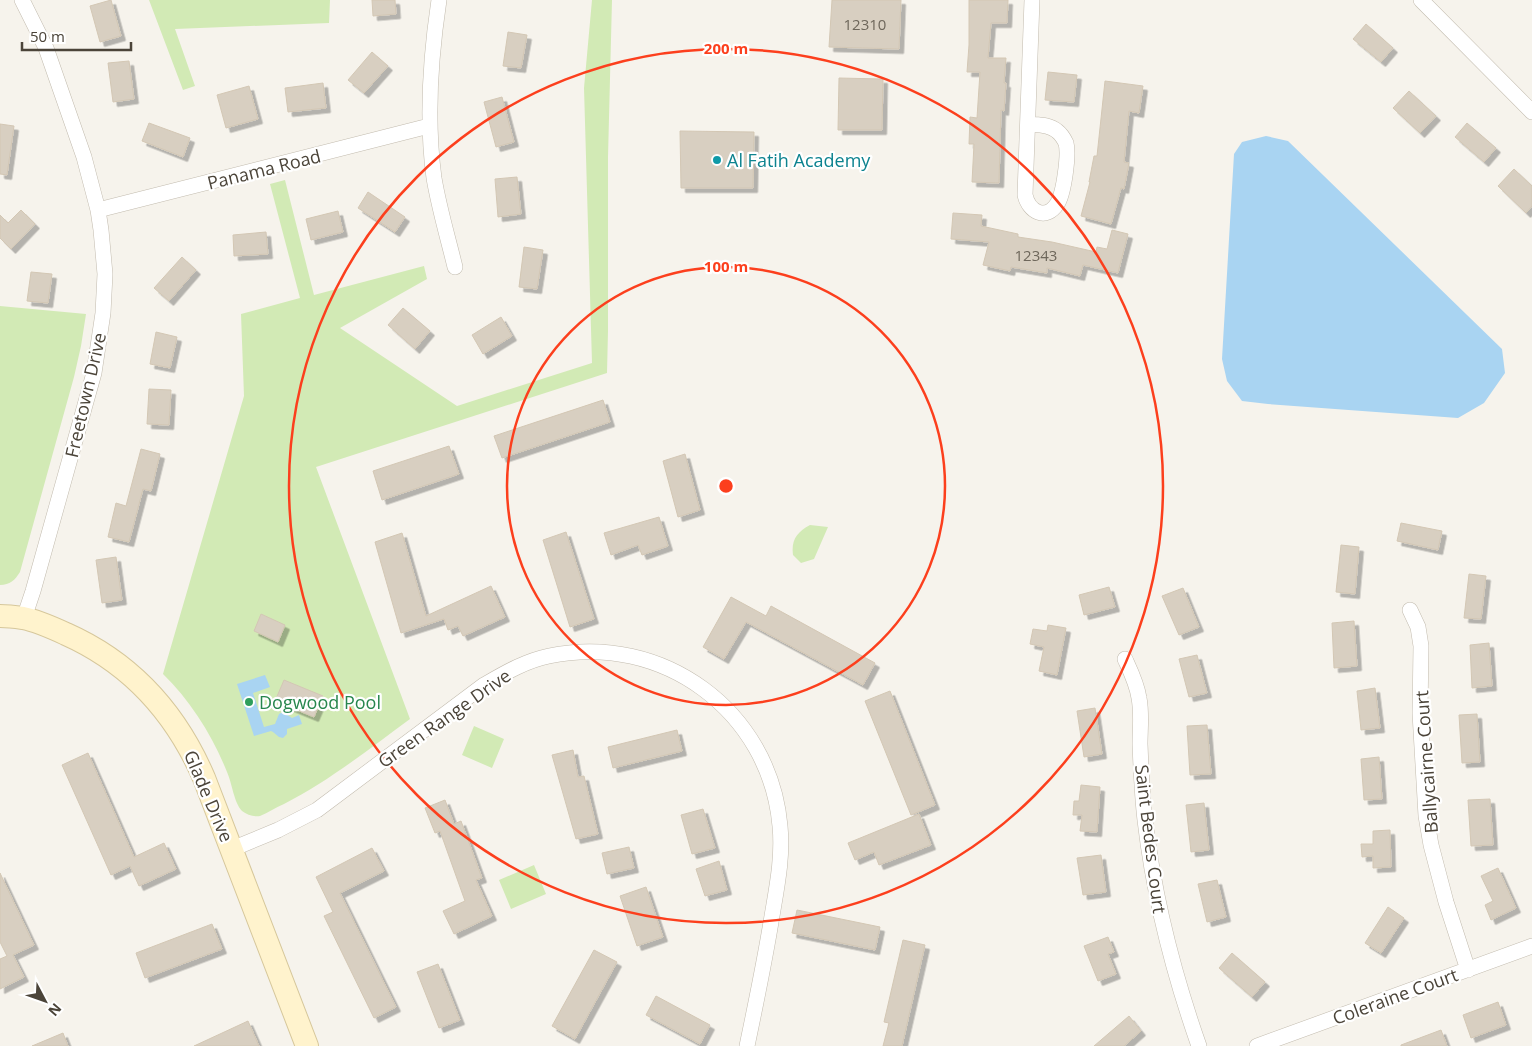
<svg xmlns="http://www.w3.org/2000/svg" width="1532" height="1046" font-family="'Open Sans',sans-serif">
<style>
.green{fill:#d2eab5}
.water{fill:#a9d4f2}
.building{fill:#d8cfc1;stroke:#d3c7b4;filter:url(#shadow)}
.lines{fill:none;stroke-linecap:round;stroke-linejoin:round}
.street-casing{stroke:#c2bbae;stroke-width:16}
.secondary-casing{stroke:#d6c79b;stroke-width:24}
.street{stroke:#fff;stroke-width:15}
.secondary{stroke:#fff3cd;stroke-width:22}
.ring{fill:none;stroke:#fc3f1d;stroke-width:2.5}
.culture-dot{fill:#0f9aa8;stroke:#fff;stroke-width:2}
.leisure-dot{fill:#2e9e5b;stroke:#fff;stroke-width:2}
.labels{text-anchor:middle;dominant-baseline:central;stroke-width:4.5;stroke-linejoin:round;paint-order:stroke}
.number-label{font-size:15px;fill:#6e675b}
.culture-label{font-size:18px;fill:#0d838f;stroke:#fff;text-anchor:start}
.street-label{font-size:18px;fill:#4b4439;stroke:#fff}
.leisure-label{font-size:18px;fill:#27864d;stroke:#fff;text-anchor:start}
.centre{fill:#fc3f1d;stroke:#fff;stroke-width:2.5}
.ring-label{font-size:15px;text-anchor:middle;font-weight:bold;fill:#fc3f1d;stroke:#fff;stroke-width:4.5;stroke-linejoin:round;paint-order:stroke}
</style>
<defs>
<filter id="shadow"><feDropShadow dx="4.5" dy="4.5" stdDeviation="0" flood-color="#0004"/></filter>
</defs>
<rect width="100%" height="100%" fill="#f6f3ec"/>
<path class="green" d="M149 0H330L329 23 175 29 195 86 183 90Z
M592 0H612L608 157V331L607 373 316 467 410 719C369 749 329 781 284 804 276 807 268 813 260 816 254 817 247 815 242 811 234 803 232 783 227 772 213 737 191 701 163 674L244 396 241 314 300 298 270 184 285 180 314 295 424 266 427 279 340 328 457 406 592 363 584 88Z
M0 306 86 314 81 346 74 377 20 572C15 580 10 585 0 585Z
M810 525 828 527 814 559 801 563 793 555C791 540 797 532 810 525Z
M474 726 504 739 492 768 462 755Z
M534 865 546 894 511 909 499 880Z"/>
<path class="water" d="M1266 136 1288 141 1502 349 1505 373 1484 403 1458 418 1268 404 1242 401 1227 381 1222 359 1234 154 1242 142Z
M265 675 270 687 253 693 264 727 275 724 279 714 283 712 292 718 299 715 302 724 287 729V734L283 738 279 737 273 732 271 731 254 736 237 684Z"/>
<path class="building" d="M111 0 121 36 100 42 90 6Z
M372 0H395L396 14 373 16Z
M832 0H901L899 49 829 47Z
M969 0H1008L1007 23H991L988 58H1006L1004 83H1006L1004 111 1001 110 999 183 972 182 974 144H969L970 117 977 118 980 72H967L969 45Z
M1366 24 1393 48 1381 62 1353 39Z
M508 32 527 35 521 68 503 66Z
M372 52 388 66 364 93 348 80Z
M129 61 134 99 113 102 108 63Z
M1048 72 1077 75 1074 102 1045 100Z
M839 78 883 79 882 130H838Z
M1105 81 1143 86 1139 113 1129 111 1124 162 1129 163 1124 189 1121 188 1111 224 1081 216 1090 182H1089L1094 156H1097Z
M323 83 326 108 288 112 285 88Z
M249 86 258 119 226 128 217 95Z
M1409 91 1436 116 1420 133 1393 108Z
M502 97 514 142 496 147 484 102Z
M149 123 190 138 183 157 142 141Z
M1467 123 1496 148 1484 162 1455 137Z
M0 124 14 126 7 175 0 174Z
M680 131 754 132 753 188H681Z
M1514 169 1532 186V206L1526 213 1498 186Z
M517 177 521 214 498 217 495 179Z
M368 192 405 217 395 232 358 208Z
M21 210 35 224 11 249 0 238V215L8 223Z
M338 211 343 232 311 240 306 219Z
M953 213 982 215 981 226 1018 234V237L1052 242 1096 252 1097 247 1107 249 1112 230 1128 234 1118 273 1083 265 1080 276 1047 268V273L1011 267 1010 271 983 265 989 242 951 239Z
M266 232 268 254 234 256 233 235Z
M524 247 543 250 537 289 519 287Z
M182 257 196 270 169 301 154 288Z
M31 272 52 274 48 303 27 301Z
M403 308 430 331 415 349 388 325Z
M501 317 512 336 483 354 472 335Z
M156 332 177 337 170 368 150 364Z
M149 389 171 390 169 425 147 424Z
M603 400 610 422 502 458 494 436Z
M449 446 459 474 382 500 373 471Z
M141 449 160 454 151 491 143 489 129 542 108 537 116 503 126 506Z
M685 454 700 510 678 517 663 461Z
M659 517 668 546 642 555 638 545 611 555 604 533Z
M1401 523 1442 531 1438 550 1397 541Z
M566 532 594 619 570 627 543 540Z
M402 533 426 616 491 586 505 617 463 636 458 626 448 630 444 619 401 633 375 542Z
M1341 545 1359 547 1355 594 1336 592Z
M116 557 122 600 102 603 96 560Z
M1469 574 1486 576 1481 619 1464 618Z
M1109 587 1115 607 1084 615 1079 595Z
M1183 588 1199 627 1179 635 1162 596Z
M731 597 766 616 771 606 875 663 863 685 746 622 724 659 703 647Z
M261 614 285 625 278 642 254 631Z
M1354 621 1357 666 1334 668 1332 623Z
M1048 625 1066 628 1057 675 1039 671 1044 647 1030 644 1033 629 1047 631Z
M1489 643 1492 686 1472 688 1470 645Z
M1197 655 1207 693 1189 697 1179 659Z
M284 680 323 696 314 717 275 701Z
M1375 688 1380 728 1361 730 1357 691Z
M890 691 935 805 911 815 865 701Z
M1095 708 1102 754 1084 757 1077 711Z
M1477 714 1480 762 1462 763 1459 715Z
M1207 725 1211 774 1190 775 1187 726Z
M677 730 682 751 613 768 608 747Z
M573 750 578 777 584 776 598 834 576 839 552 755Z
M88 753 134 857 164 843 176 869 139 886 130 866 111 875 62 765Z
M1379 757 1382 799 1364 800 1361 759Z
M1081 785 1100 787 1097 832 1080 831 1082 815H1073L1074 801H1079Z
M1490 799 1493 845 1471 846 1468 800Z
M445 800 454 824 461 821 482 878 476 880 492 916 454 934 443 911 465 901 440 831 435 833 425 808Z
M1204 803 1209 850 1191 852 1186 805Z
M703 809 715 848 692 854 681 815Z
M919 814 931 845 879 865 874 852 855 860 848 843Z
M1390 830 1391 867 1373 868V856L1362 857 1361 844H1373V831Z
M629 847 634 868 607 874 602 853Z
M372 848 384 871 340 893 396 1007 374 1018 324 916 333 912 316 877Z
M1101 855 1106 892 1083 895 1077 858Z
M719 861 727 890 705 896 696 869Z
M1498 868 1516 908 1491 920 1485 905 1493 901 1481 876Z
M0 873 34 945 13 955 24 977 0 989V959L7 956 0 942Z
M1217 880 1226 917 1207 922 1198 884Z
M646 887 663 937 637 946 620 896Z
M1388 907 1404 918 1381 953 1365 943Z
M797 910 880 927 875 950 792 933Z
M212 924 222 949 145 978 136 953Z
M1108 937 1114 952 1108 954 1116 974 1098 981 1084 946Z
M903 940 925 945 902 1046H883L889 1023 884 1022Z
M594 950 617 962 575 1039 552 1026Z
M1232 953 1265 982 1252 997 1219 968Z
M438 964 460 1020 439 1028 417 972Z
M656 996 710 1025 700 1044 646 1015Z
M1498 1002 1506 1025 1471 1038 1463 1015Z
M1129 1016 1141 1031 1124 1046H1094Z
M248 1021 259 1046H194Z
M1441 1030 1447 1046H1401V1045Z
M63 1033 68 1046H32Z"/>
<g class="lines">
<g class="street-casing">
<path id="street" d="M22 0 46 48 84 157 98 210 101 230 105 274 103 313 94 373 33 591 24 618
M439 0C430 60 426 118 434 178 439 208 448 238 455 267
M1421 0 1532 112
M1028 124C1037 125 1049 124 1057 131 1061 134 1064 139 1066 143 1069 154 1064 194 1057 204 1046 221 1029 212 1025 195L1032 0
M98 210 429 126
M1410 610 1418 627 1421 646 1420 713 1426 816 1431 845 1446 902 1468 970
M1125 659C1131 672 1137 684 1139 698 1142 713 1140 729 1140 744 1141 769 1142 795 1145 820 1154 898 1173 972 1199 1046
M232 849 278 830 317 810 484 685C505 673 525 661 549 656 662 632 770 711 780 826 783 857 777 886 772 916 765 960 756 1003 747 1046
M1257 1046 1532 946"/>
</g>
<g class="secondary-casing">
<path id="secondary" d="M0 616C8 616 16 617 23 618 38 621 53 628 66 634 131 663 176 713 204 778L307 1046"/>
</g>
<use href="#street" class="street"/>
<use href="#secondary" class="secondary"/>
</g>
<g class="ring">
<circle cx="726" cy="486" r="219"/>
<circle cx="726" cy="486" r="437"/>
</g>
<circle class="culture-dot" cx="717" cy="160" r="5"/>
<circle class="leisure-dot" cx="249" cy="702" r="5"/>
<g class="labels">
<g class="number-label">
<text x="865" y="24">12310</text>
<text x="1036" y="255">12343</text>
</g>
<g class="culture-label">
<text x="727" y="160">Al Fatih Academy</text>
</g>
<g class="street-label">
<text transform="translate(264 169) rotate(-14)">Panama Road</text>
<text transform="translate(85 395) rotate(-77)">Freetown Drive</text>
<text transform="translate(444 718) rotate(-35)">Green Range Drive</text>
<text transform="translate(1426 762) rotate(-94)">Ballycairne Court</text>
<text transform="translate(209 796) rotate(67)">Glade Drive</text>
<text transform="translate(1151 839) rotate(83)">Saint Bedes Court</text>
<text transform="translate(1395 996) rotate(-20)">Coleraine Court</text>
</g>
<g class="leisure-label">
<text x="259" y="702">Dogwood Pool</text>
</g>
</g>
<circle cx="726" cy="486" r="8" class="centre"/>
<g class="ring-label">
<text x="726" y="54">200 m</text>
<text x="726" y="272">100 m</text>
</g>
<g transform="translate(45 1001) rotate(131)" stroke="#ffffff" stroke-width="4" paint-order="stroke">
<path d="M0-4L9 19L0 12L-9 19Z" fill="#4b4439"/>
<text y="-8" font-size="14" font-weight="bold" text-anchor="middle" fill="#4b4439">N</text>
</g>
<path d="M22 42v8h109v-8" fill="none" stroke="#4b4439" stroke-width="2.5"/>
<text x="30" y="42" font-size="15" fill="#4b4439" stroke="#ffffff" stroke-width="4" paint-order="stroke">50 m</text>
</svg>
